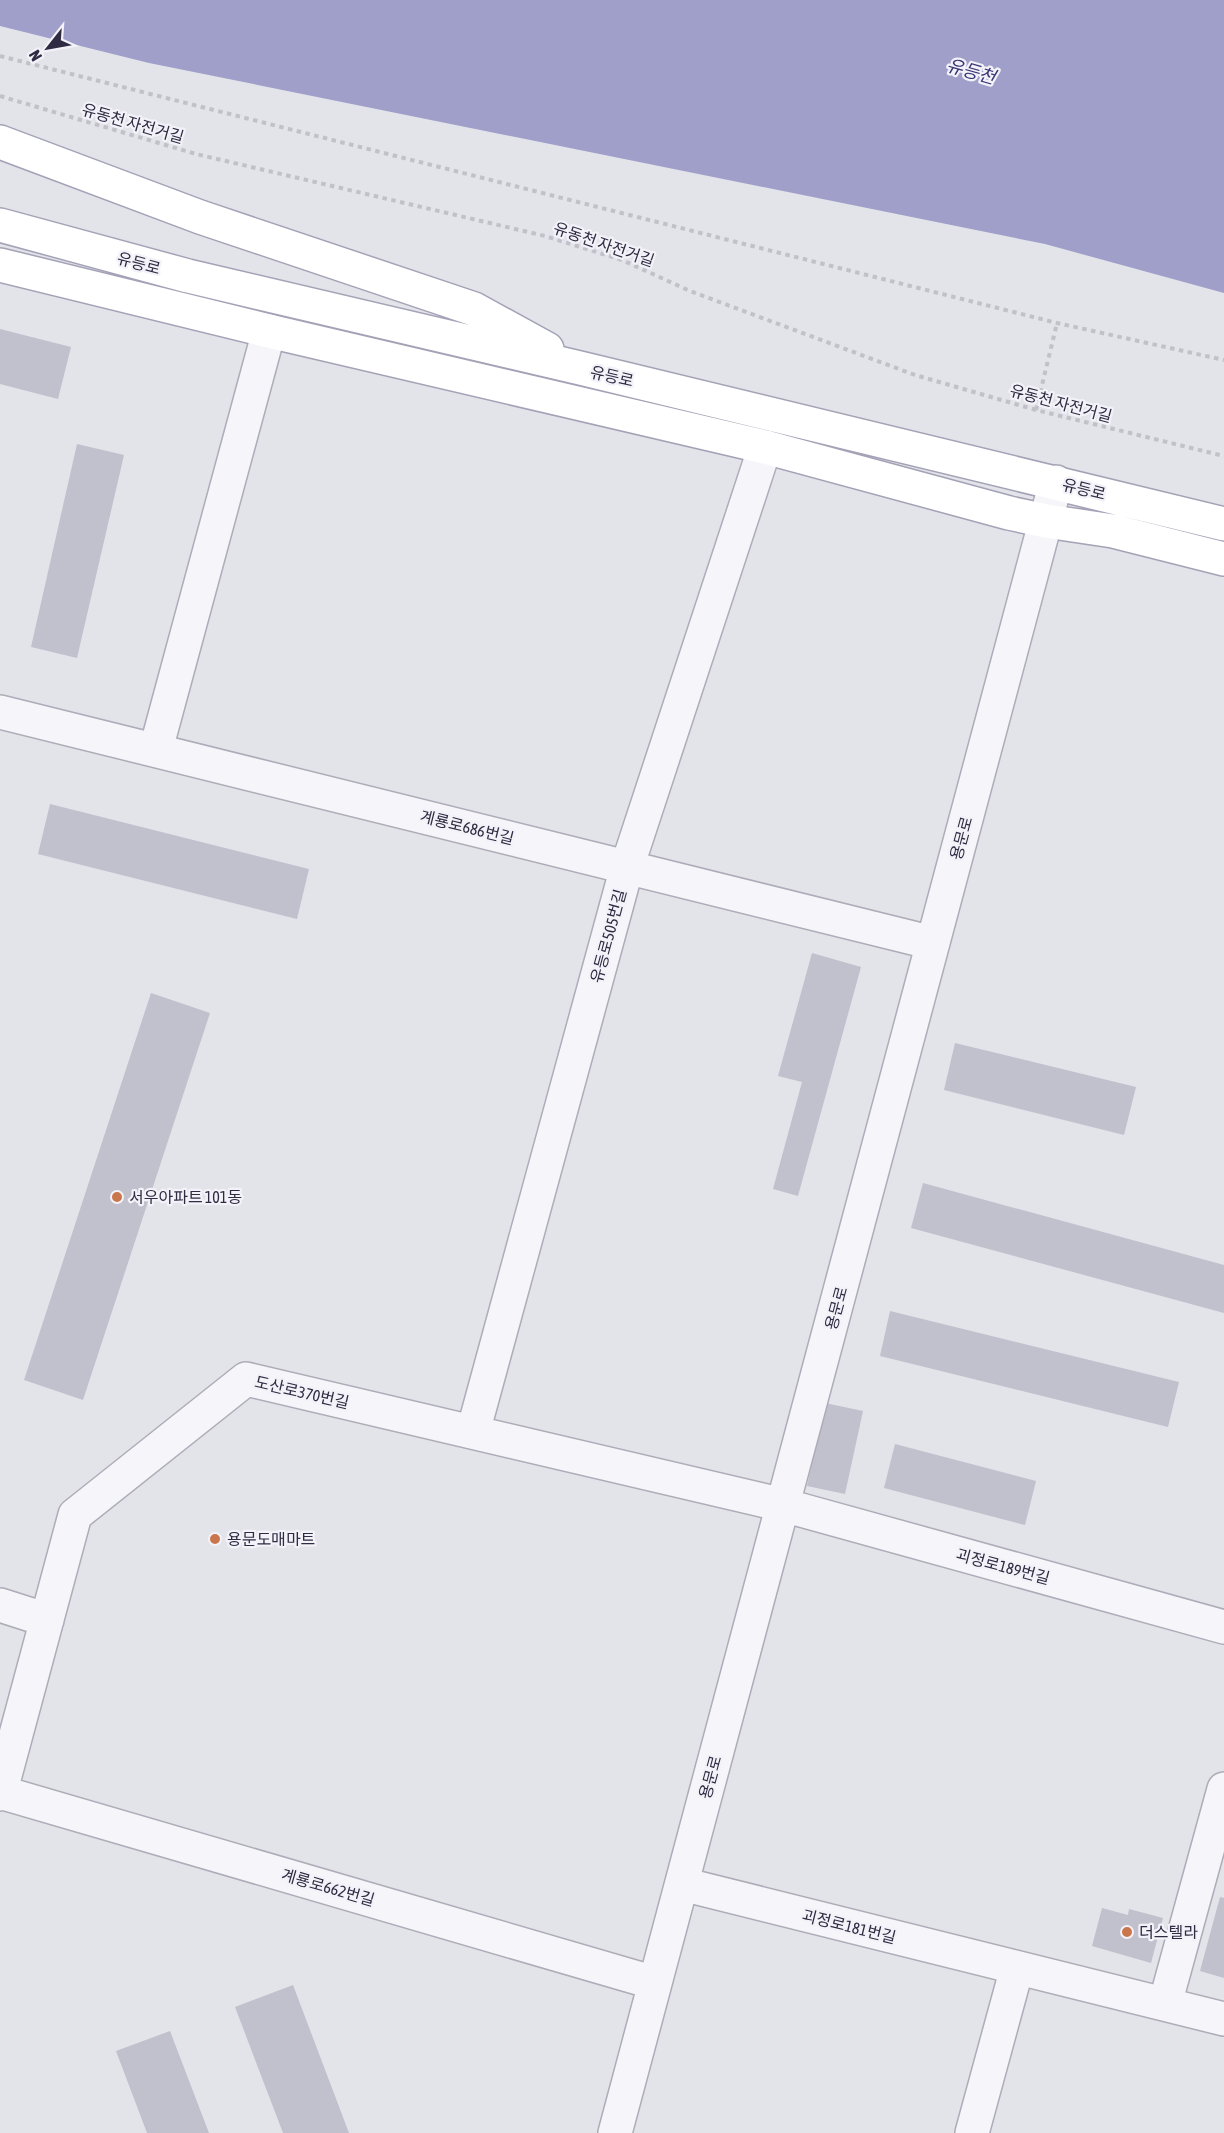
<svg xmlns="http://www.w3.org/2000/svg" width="1224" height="2133" font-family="'Asap Condensed','Noto Sans KR',sans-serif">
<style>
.water{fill:#9f9fc9}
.building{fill:#c1c0cd}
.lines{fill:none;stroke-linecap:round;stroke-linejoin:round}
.minor-casing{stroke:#adacb8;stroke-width:36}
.major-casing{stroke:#a4a2b6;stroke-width:36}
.path{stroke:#c2c0c9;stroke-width:4;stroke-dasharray:4.5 4.5;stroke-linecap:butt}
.minor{stroke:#f6f5f9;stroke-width:33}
.major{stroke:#fff;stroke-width:33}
.poi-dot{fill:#ca764d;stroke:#f3f2f8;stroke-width:2}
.labels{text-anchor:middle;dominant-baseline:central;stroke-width:4.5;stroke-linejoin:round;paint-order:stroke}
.street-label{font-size:16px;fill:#2e2b42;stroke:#f3f2f8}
.poi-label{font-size:16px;fill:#2e2b42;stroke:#f3f2f8;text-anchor:start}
.water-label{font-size:18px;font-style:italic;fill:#383675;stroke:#f3f2f8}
</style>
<rect width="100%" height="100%" fill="#e3e3ea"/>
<path class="water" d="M0 0H1224V293L1045 244 149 63 0 26Z"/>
<path class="building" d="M0 329 71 347 58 399 0 384Z
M77 444 124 455 77 658 31 647Z
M50 804 309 869 297 919 38 854Z
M812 953 861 967 798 1196 773 1189 802 1082 778 1076Z
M151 993 210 1013 83 1400 24 1380Z
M955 1043 1136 1087 1124 1135 944 1090Z
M923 1183 1224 1265V1313L911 1228Z
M890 1311 1179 1382 1168 1427 880 1356Z
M825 1403 863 1411 845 1494 807 1486Z
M895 1444 1036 1481 1025 1525 884 1488Z
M1220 1897 1224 1898V1978L1200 1971Z
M1102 1908 1128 1915 1129 1909 1163 1918 1151 1963 1092 1946Z
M293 1985 349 2133H283L235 2007Z
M170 2031 209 2133H147L116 2051Z"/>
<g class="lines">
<g class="minor-casing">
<path id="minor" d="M0 712 933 943
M156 749 269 331
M473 1432 627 867 765 447
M0 1605 47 1620
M0 1792 655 1983
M0 1794 75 1515 246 1379 783 1505 1224 1627
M682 1884 1224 2019
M1165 2004 1224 1789
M615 2133 1056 482
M972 2133 1017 1968"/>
</g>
<g class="major-casing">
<path id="major" d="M0 142 200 217 474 309 547 349
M0 225 188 276 580 368 1224 524
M0 265 269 331 765 447 1009 513 1046 521 1113 531 1224 559"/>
</g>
<path class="path" d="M0 56 1057 323 1224 360
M0 96 196 154 545 236 622 260 690 291 915 375 1036 410 1224 456
M1036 410 1057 323"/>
<use href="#minor" class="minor"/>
<use href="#major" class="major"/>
</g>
<g class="poi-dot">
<circle cx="117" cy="1197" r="6"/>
<circle cx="215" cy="1539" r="6"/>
<circle cx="1127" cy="1932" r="6"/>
</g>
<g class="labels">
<g class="street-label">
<text transform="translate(133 123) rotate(16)">유동천 자전거길</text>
<text transform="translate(604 244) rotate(19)">유동천 자전거길</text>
<text transform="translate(139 263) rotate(15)">유등로</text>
<text transform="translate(612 376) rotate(13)">유등로</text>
<text transform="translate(1061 403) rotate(15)">유동천 자전거길</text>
<text transform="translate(1084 489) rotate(14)">유등로</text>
<text transform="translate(467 827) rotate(14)">계룡로686번길</text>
<text transform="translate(961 838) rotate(-75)">용문로</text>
<text transform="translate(608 936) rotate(-75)">유등로505번길</text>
<text transform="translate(836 1308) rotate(-75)">용문로</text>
<text transform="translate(302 1392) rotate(13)">도산로370번길</text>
<text transform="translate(1003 1566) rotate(15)">괴정로189번길</text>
<text transform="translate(710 1777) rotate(-75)">용문로</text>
<text transform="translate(328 1887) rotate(16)">계룡로662번길</text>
<text transform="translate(849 1926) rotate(14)">괴정로181번길</text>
</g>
<g class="poi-label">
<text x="129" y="1197">서우아파트 101동</text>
<text x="227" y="1539">용문도매마트</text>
<text x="1139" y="1932">더스텔라</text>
</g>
<g class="water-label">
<text transform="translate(971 71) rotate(16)">유등천</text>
</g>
</g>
<g transform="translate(48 48) rotate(239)" stroke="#f3f2f8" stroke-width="4.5" paint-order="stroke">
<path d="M0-4.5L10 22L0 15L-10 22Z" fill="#2e2b42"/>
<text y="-9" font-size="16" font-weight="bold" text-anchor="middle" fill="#2e2b42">N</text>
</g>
</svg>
